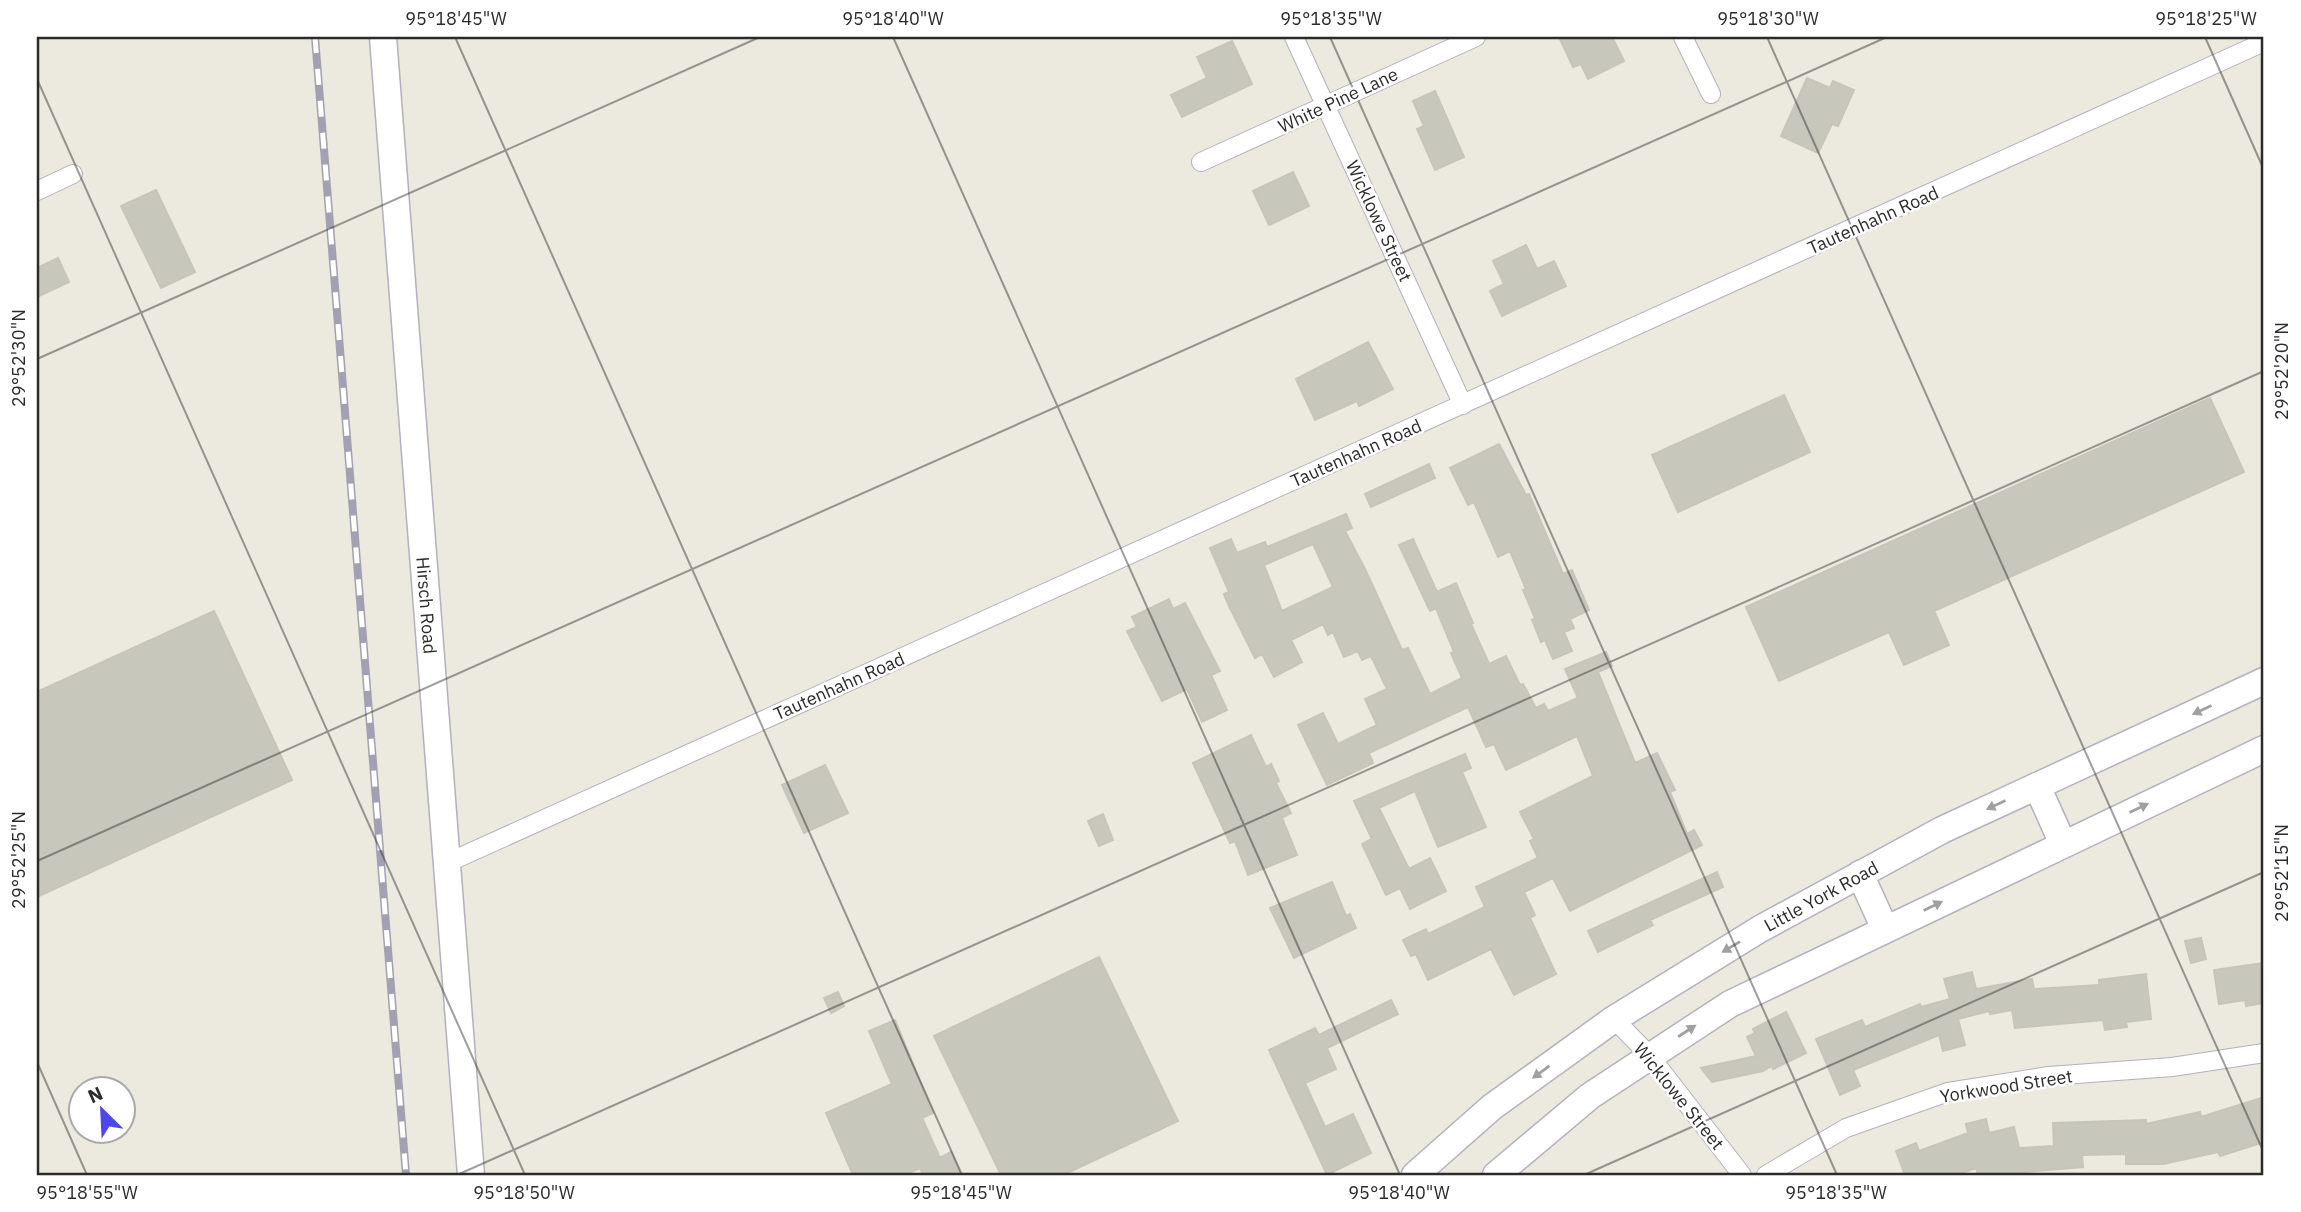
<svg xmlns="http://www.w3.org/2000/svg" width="2301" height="1212" font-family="'IBM Plex Sans',sans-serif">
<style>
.building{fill:#c8c7bc;stroke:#c7c5b7;stroke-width:2;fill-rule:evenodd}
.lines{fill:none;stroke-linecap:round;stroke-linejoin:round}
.street-casing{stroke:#b2b1be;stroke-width:20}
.secondary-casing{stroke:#b2b1be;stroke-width:29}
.street{stroke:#fff;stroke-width:18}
.secondary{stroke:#fff;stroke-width:26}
.rail-casing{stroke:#a2a1b4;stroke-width:8}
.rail{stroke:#fff;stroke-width:5;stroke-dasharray:16;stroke-linecap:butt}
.oneway{fill:#a0a0a0}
.ticks{fill:none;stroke:#2b2b2b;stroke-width:2;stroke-opacity:0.45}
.labels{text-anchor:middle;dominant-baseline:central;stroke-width:5;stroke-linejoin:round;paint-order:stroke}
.street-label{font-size:18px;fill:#2b2b2b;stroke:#fff}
.neatline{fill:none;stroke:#2b2b2b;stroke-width:2.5}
.ticks-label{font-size:18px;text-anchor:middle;fill:#2b2b2b}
</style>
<rect width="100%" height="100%" fill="#ece9de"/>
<path class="building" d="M1559 37H1612L1624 61 1588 79 1581 64 1573 67Z
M1232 41 1252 84 1182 117 1171 95 1207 78 1197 57Z
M1807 78 1830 88 1833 81 1854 90 1838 126 1832 124 1818 153 1781 136Z
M1435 91 1464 157 1435 170 1417 129 1424 126 1413 101Z
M1293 172 1309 206 1269 225 1253 191Z
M156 190 195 272 161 288 121 206Z
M1526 245 1537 269 1554 261 1566 286 1502 316 1490 291 1504 284 1493 261Z
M58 258 69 282 37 297V268Z
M1368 342 1393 389 1359 406 1357 401 1315 420 1296 379Z
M1784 395 1810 452 1678 512 1652 455Z
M2210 398 2244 472 1934 611 1949 645 1904 665 1889 632 1779 681 1746 607Z
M1499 444 1526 495 1529 494 1563 574 1572 570 1589 610 1570 619 1574 628 1564 632 1572 651 1553 659 1545 640 1541 642 1532 620 1535 618 1523 590 1526 589 1510 551 1498 557 1474 502 1468 505 1450 468Z
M1429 464 1435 478 1371 507 1365 494Z
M1346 514 1352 528 1345 531 1366 571 1402 650 1408 648 1430 694 1462 678 1451 653 1454 652 1436 608 1430 611 1399 545 1413 539 1437 592 1456 583 1473 623 1471 624 1489 664 1506 656 1520 685 1523 684 1536 708 1544 704 1548 711 1578 698 1565 669 1606 652 1612 666 1598 672 1635 763 1657 753 1675 790 1670 792 1687 834 1694 830 1702 845 1570 911 1553 878 1524 892 1535 915 1530 918 1556 974 1514 995 1491 949 1428 980 1416 954 1411 956 1403 940 1426 929 1428 934 1485 907 1476 887 1538 858 1530 841 1534 839 1520 812 1593 776 1577 736 1506 770 1494 744 1486 747 1468 707 1369 753 1373 763 1327 785 1298 725 1323 713 1338 744 1377 725 1365 699 1387 689 1371 656 1362 660 1358 651 1344 657 1333 632 1328 635 1323 624 1291 640 1302 662 1274 677 1262 654 1255 658 1228 604 1224 594 1229 592 1210 548 1231 539 1237 553 1265 542 1267 547ZM1313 544 1333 587 1282 611 1264 565Z
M1169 599 1173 609 1185 603 1220 671 1211 675 1227 710 1202 722 1187 689 1162 701 1127 631 1137 627 1132 617Z
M214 611 292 780 37 897V692Z
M1251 735 1266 767 1271 764 1279 781 1276 783 1291 813 1282 818 1297 855 1248 875 1235 841 1230 843 1193 763Z
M1465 754 1471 768 1462 772 1486 827 1438 847 1415 791 1379 808 1409 869 1430 858 1446 891 1410 909 1400 888 1386 895 1362 844 1372 839 1354 801Z
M825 765 848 813 804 833 782 785Z
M1103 814 1113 840 1099 846 1088 821Z
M1717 872 1723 887 1650 920 1653 925 1598 952 1588 931Z
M1332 882 1346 916 1350 914 1356 928 1294 958 1270 908Z
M2201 938 2206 959 2191 963 2185 941Z
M1099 957 1178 1121 1063 1175H1001L934 1036Z
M2264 963V1003L2246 1006 2245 1000 2219 1004 2214 970Z
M1972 972 1976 989 2032 979 2034 989 2099 985V980L2146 974 2151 1019 2126 1022 2127 1027 2105 1030 2103 1020 2015 1028 2012 1010 1990 1014 1989 1011 1958 1019 1965 1045 1943 1051 1939 1035 1853 1070 1860 1086 1840 1095 1816 1039 1862 1020 1865 1027 1920 1004 1921 1007 1950 999 1944 979Z
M838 992 844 1006 831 1013 824 998Z
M1391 1000 1398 1014 1327 1048 1336 1069 1305 1083 1325 1127 1353 1114 1371 1153 1327 1175 1269 1050 1315 1028 1319 1035Z
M1786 1012 1806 1053 1773 1069 1772 1066 1763 1071 1712 1082 1701 1068 1756 1056 1747 1037 1755 1033 1753 1029Z
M895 1020 933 1113 922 1118 940 1158 951 1152 961 1175H923L920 1168 904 1175H853L826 1113 892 1084 869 1031Z
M2264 1097V1142L2220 1156 2218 1152 2163 1164H2126V1154L2082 1155 2083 1167 2024 1172 2025 1175H1978L1976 1168 1956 1175H1905L1896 1151 1916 1143 1919 1151 1968 1133 1966 1124 1986 1119 1989 1133 2014 1127 2019 1148 2054 1146 2053 1123 2146 1120V1124L2200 1112 2201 1117Z"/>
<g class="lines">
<g class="street-casing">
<path id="street" d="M1294 37 1463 405
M1683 37 1711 94
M1201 162 1476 37
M37 191 73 174
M447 863 2264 42
M1614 1019 1650 1056 1742 1175
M1766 1175 1846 1128 1948 1092 2049 1076 2172 1067 2264 1053"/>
</g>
<g class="secondary-casing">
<g id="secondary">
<path id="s1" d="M383 37 471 1175"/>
<path d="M2037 786 2063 844"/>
<path d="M1860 874 1885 929"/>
<path id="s2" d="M1415 1175 1492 1107 1614 1019 1760 929 1942 830 2264 681"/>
<path d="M1496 1175 1590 1096 1730 1004 2264 749"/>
</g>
</g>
<use href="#street" class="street"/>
<use href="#secondary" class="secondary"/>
<g class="rail-casing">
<path id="rail" d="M315 37 406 1175"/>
</g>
<use href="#rail" class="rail"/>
</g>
<defs><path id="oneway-solid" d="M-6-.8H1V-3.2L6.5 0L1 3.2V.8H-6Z" transform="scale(1.75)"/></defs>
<g class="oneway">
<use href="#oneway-solid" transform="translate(2202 710) rotate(155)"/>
<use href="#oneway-solid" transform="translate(1996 805) rotate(155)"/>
<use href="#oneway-solid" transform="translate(2139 808) rotate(-26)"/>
<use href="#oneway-solid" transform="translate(1933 906) rotate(-26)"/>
<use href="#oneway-solid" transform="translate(1731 947) rotate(149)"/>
<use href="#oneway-solid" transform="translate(1687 1031) rotate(-33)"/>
<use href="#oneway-solid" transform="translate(1541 1072) rotate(144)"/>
</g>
<path class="ticks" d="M455 37 962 1175M893 37 1400 1175M1330 37 1837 1175M1767 37 2264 1153M2205 37 2264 170M37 79 525 1175M37 359 760 37M37 861 1887 37M37 1062 87 1175M457 1175 2264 371M1584 1175 2264 872"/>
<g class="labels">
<g class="street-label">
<text transform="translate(1338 100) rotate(-25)">White Pine Lane</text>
<text transform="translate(1873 220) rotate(-24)">Tautenhahn Road</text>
<text transform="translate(1379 221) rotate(65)">Wicklowe Street</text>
<text transform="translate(1356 453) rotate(-24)">Tautenhahn Road</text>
<text stroke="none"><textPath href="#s1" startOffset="570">Hirsch Road</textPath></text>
<text transform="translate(839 686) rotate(-24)">Tautenhahn Road</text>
<text stroke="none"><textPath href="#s2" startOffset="494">Little York Road</textPath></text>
<text transform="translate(2006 1086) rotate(-9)">Yorkwood Street</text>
<text transform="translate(1679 1096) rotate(51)">Wicklowe Street</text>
</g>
</g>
<rect width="2301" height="1212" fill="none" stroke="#ffffff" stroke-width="77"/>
<g transform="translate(102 1110) rotate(336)"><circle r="33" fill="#ffffff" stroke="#aaaaaa" stroke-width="2"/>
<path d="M0-5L12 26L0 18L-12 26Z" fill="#4d47f0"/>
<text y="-10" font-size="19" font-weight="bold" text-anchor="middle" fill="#2b2b2b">N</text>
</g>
<rect x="38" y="38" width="2224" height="1136" class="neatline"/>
<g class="ticks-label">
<text x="456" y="25">95°18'45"W</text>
<text x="893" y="25">95°18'40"W</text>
<text x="1331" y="25">95°18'35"W</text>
<text x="1768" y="25">95°18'30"W</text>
<text x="2206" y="25">95°18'25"W</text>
<text transform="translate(19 358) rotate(-90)" y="6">29°52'30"N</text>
<text transform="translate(2282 371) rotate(-90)" y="6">29°52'20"N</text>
<text transform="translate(19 860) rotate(-90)" y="6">29°52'25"N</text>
<text transform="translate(2282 873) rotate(-90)" y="6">29°52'15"N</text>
<text x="87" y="1199">95°18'55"W</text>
<text x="524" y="1199">95°18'50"W</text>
<text x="961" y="1199">95°18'45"W</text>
<text x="1399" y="1199">95°18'40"W</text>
<text x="1836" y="1199">95°18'35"W</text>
</g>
</svg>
